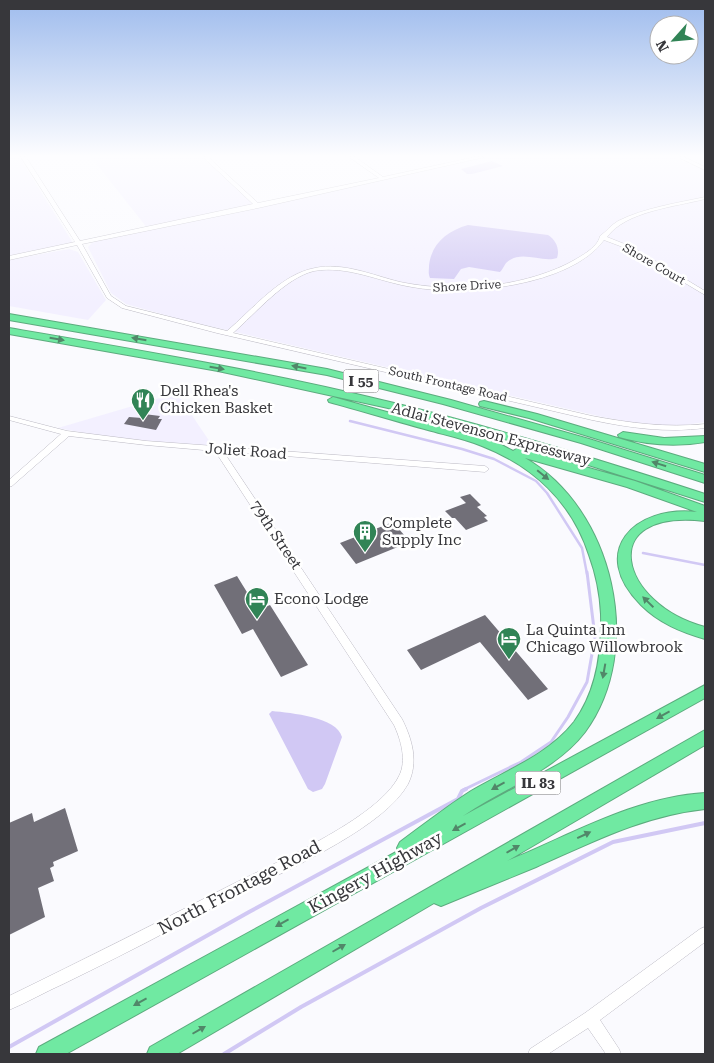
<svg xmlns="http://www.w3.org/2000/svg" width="714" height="1063" font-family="'Roboto Serif',serif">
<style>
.built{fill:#f3f0ff}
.water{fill:#d1c8f4}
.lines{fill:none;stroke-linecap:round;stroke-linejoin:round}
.stream-far2{stroke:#d1c8f4;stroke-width:2.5}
.stream-far1{stroke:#d1c8f4;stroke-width:3}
.stream{stroke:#d1c8f4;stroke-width:4}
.building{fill:#716f78}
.minor-casing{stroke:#bcbac4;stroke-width:1}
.highway-casing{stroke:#5cab7e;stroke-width:2}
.minor{fill:#fff;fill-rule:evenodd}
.highway{fill:#70e9a2;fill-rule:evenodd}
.oneway{fill:#518769}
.labels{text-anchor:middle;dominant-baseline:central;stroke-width:5;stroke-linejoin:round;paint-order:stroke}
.far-street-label{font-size:12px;fill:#37373b;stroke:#fff}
.shield{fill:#fff;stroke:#737376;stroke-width:1}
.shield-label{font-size:14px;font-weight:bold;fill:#37373b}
.poi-label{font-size:15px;fill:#37373b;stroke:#fff;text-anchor:start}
.street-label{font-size:15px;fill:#37373b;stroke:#fff}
.near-street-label{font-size:18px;fill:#37373b;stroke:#fff}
</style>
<rect width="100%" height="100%" fill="#fafafe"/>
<path class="built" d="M9 157H19L73 243 9 256Z
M91 157H205L258 206 148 229Z
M488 157H675L705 171V422L677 426 645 425 603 417 183 320 126 304 111 293 88 247 92 243 98 241Z
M69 249 78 252 106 300 88 320 9 306V260Z
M177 393 214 448 95 435 58 428Z"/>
<path class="water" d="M492 161 503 166 472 174H467L461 169Z
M468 225 548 235C556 240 560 249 557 258 543 263 524 251 510 260 505 262 504 268 500 272L469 267 461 269 454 279 430 278C428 273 429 271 429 266 431 244 447 231 468 225Z
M272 711C291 713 337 717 342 737L325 784 322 789 313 792 308 789 269 714Z"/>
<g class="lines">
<path class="stream-far2" d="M350 421 462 449 494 459 536 481 547 493 582 548 587 574
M643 553 705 565"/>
<path class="stream-far1" d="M463 790 521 762 551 742 568 717 587 682 595 637 587 572"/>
<path class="stream" d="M9 1047 249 912 458 799 462 791 466 789
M224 1054 301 1007 481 908 613 842 705 823"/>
</g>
<path class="building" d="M144 414 160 416 158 419H162L156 430 124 424 129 417 142 418Z
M470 494 481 505 477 507 487 516 484 517 488 521 466 530 455 518H452L445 511 466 503 460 497Z
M393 522 410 542 356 564 340 543Z
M237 576 258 610 270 605 308 665 281 677 253 629 242 634 214 585Z
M485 615 548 689 528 700 480 642 421 670 407 650Z
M65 808 78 851 53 862 54 866 50 868 54 881 38 888 45 917 9 935V823L32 813 34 822Z"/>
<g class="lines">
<g class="minor-casing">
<path id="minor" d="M21 157H26L80 241 253 204 203 157H208L258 203 379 178 349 157H355L383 177 475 157H485L258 208 82 244 111 296 126 306 227 331C252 310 281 274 315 268 343 262 372 275 400 282 453 293 518 288 567 264 578 258 598 248 600 236 606 232 611 225 618 221 644 208 677 203 705 197V199C675 207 626 211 607 237L632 247 705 291V295L628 249 604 240C571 286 464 297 412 287 380 282 347 265 314 271 285 278 256 313 233 333L592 416C630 423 666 428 705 424V428C666 433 630 428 592 420L217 333 122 308 107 298 77 245 9 260V256L75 242Z
M678 157H684L705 167V170Z
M9 416 67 431 146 441 485 466 489 469 485 472 223 451 402 719C412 739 419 762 408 784 385 826 295 866 252 888 225 901 198 915 172 929 136 948 100 966 63 984 45 992 28 1002 9 1010V996C83 960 156 923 229 886 272 864 378 819 399 776 407 761 401 740 394 725L215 451 146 445 69 436 12 486 9 487V480L61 434 9 420Z
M705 927V942L600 1020 619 1049 621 1054H606L588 1028 548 1054H528L530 1049 585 1013 700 929Z"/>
</g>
<g class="highway-casing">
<path id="highway" d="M9 314 327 369 451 400 589 439 705 475V483L581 443 443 404 327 375 9 320Z
M9 328C137 350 265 371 390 402 497 428 601 460 705 494V502L522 444 388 408 218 371 9 334Z
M333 397 498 443 513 451 518 448 635 481 705 506V521C593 508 620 605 705 627V639C681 632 659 623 641 605 588 552 634 505 697 512L627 487 525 458C613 508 646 649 585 732 555 771 502 789 463 816L705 685V698L66 1054H36L39 1047 398 851 397 848 400 842C423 825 446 807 471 791 505 771 548 755 574 722 597 691 602 652 601 614 600 594 596 574 589 555 572 502 533 466 482 446 465 439 446 435 428 430 395 421 362 411 329 402L328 400Z
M484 401 537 414 705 464V472L529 418 480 406 479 404 480 402Z
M623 432 664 438 705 436V442C677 447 647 445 619 437L618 435Z
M705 730V745L507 861C571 835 635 797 705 793V809C642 816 593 842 536 867 505 880 473 893 441 906L434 903 177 1054H147L150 1047Z"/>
</g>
<use href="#minor" class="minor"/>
<use href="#highway" class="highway"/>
</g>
<defs><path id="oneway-solid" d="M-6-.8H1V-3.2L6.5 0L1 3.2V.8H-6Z" transform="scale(1.25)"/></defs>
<g class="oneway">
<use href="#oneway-solid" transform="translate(57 339) rotate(10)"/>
<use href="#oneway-solid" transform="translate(139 339) rotate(-170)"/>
<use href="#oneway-solid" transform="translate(299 367) rotate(-169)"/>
<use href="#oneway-solid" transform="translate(217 368) rotate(10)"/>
<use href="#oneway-solid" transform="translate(659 464) rotate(-163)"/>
<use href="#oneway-solid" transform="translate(543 475) rotate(39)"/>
<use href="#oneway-solid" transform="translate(648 602) rotate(-136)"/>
<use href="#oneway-solid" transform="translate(604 671) rotate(100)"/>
<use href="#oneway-solid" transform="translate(663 715) rotate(151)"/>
<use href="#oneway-solid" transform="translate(498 786) rotate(151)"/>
<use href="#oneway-solid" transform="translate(459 827) rotate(151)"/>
<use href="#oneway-solid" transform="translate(584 835) rotate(-25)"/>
<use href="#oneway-solid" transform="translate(513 849) rotate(-30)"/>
<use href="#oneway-solid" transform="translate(282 923) rotate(151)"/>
<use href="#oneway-solid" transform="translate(339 948) rotate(-30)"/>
<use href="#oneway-solid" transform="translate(140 1002) rotate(151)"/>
<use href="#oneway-solid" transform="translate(199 1030) rotate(-30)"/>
</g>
<linearGradient id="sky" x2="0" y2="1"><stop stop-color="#9fbced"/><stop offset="0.51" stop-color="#fdfdff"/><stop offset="1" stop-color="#fdfdff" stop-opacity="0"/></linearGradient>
<rect width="714" height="306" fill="url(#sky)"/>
<defs>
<g id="restaurant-pin" transform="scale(1.25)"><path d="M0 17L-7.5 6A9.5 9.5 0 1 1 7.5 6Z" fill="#318456" stroke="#fff"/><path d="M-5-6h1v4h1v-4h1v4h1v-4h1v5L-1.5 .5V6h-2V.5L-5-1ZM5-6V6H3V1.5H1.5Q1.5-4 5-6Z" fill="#fff"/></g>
<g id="building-pin" transform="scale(1.25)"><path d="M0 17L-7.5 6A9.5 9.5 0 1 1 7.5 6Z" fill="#318456" stroke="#fff"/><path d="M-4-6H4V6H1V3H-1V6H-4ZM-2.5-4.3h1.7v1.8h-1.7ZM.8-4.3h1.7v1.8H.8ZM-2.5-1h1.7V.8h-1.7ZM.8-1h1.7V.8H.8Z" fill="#fff"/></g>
<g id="hotel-pin" transform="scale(1.25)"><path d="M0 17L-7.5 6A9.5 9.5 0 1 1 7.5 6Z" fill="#318456" stroke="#fff"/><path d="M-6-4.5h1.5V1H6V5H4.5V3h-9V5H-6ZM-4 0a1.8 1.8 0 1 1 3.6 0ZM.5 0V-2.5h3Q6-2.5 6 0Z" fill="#fff"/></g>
</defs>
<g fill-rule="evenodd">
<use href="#restaurant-pin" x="143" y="400"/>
<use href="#building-pin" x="365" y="532"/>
<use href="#hotel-pin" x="257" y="599"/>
<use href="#hotel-pin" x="509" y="639"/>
</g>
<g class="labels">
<g class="far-street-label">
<text transform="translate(654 264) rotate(30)">Shore Court</text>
<text transform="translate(467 286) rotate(-3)">Shore Drive</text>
<text transform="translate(448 384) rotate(13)">South Frontage Road</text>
</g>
<g class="shield">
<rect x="343.5" y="369.5" width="35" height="23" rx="4"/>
<rect x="515.5" y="771.5" width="45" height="23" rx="4"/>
</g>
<g class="shield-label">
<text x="361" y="381">I 55</text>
<text x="538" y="783">IL 83</text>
</g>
<g class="poi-label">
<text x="160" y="391">Dell Rhea's<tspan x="160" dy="17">Chicken Basket</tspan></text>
<text x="382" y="523">Complete<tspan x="382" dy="17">Supply Inc</tspan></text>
<text x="274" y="599">Econo Lodge</text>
<text x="526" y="630">La Quinta Inn<tspan x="526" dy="17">Chicago Willowbrook</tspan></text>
</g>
<g class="street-label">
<text transform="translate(491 434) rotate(15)">Adlai Stevenson Expressway</text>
<text transform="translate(246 451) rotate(4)">Joliet Road</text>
<text transform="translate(276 535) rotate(56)">79th Street</text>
</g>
<g class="near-street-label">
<text transform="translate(375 872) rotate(-29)">Kingery Highway</text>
<text transform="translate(239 887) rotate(-28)">North Frontage Road</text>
</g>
</g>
<rect width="714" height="1063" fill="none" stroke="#37373b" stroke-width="20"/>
<g transform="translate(674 40) rotate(243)"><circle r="24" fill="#ffffff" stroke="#afafb1"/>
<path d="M0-4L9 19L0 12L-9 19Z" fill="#318456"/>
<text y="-8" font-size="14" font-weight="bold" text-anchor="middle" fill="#37373b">N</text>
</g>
</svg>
